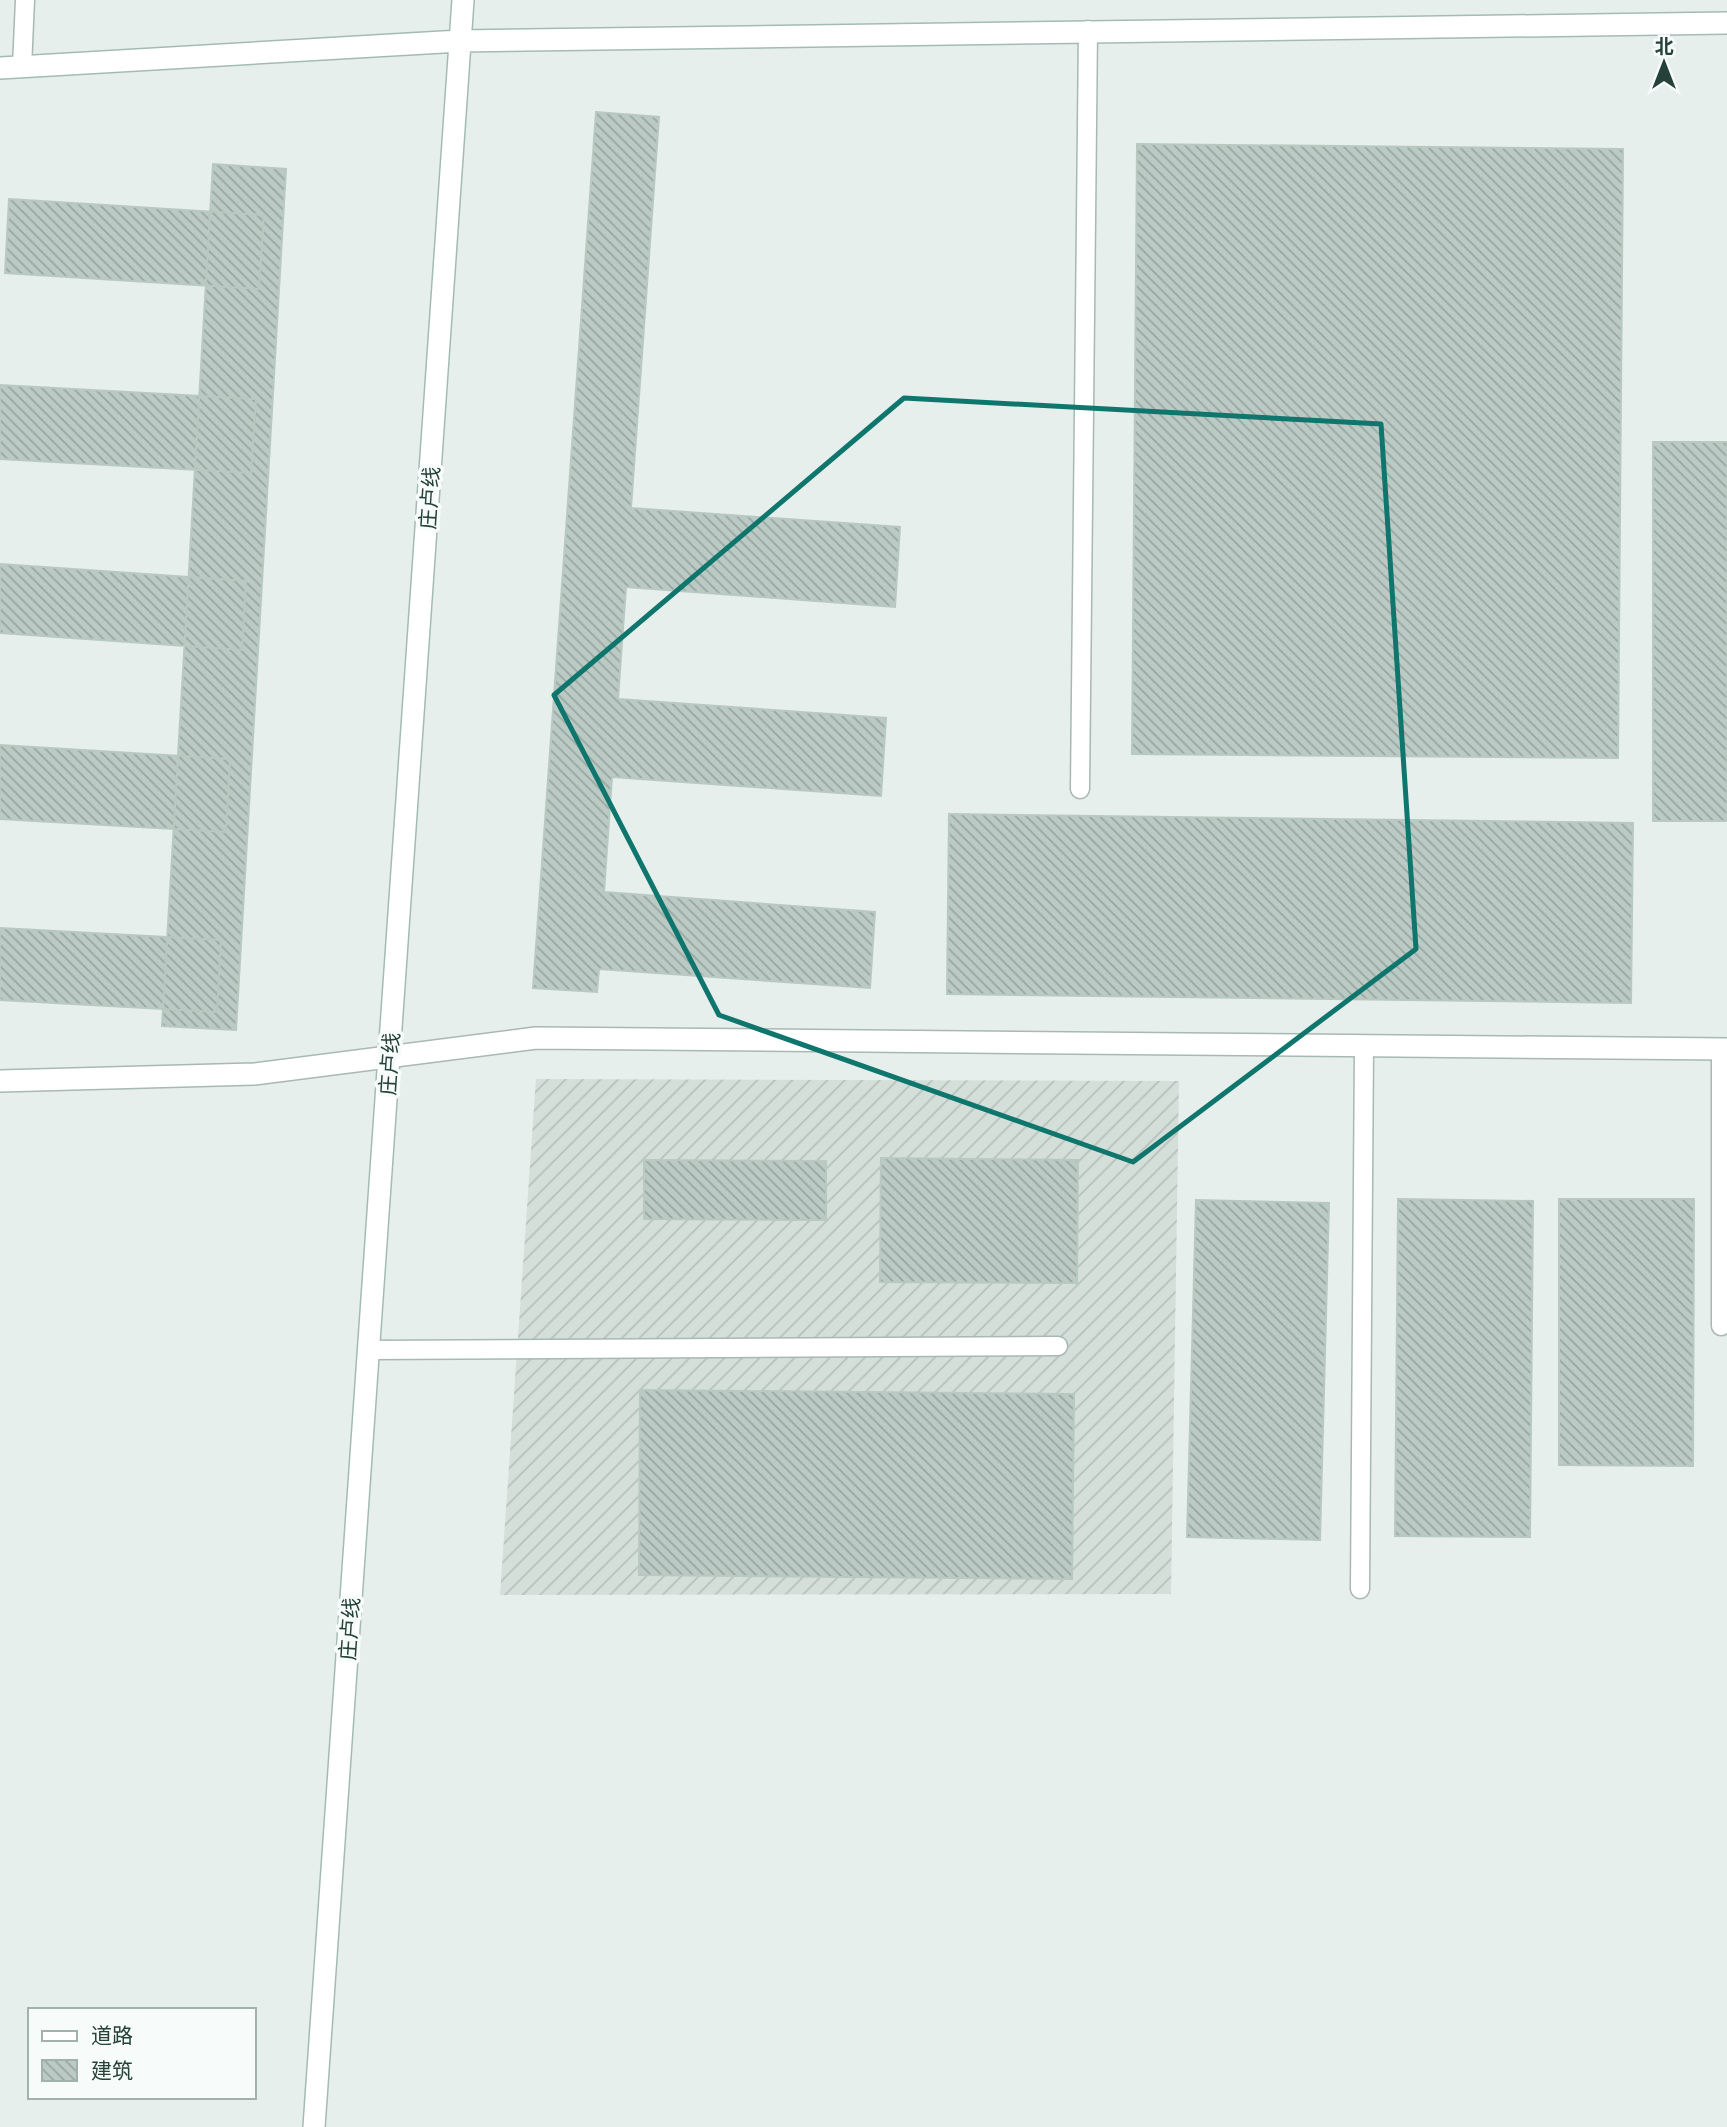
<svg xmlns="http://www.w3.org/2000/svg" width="1727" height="2127" font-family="'Titillium Web','Noto Sans SC',sans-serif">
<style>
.industrial{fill:url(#industrial-furrows)}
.building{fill:url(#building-back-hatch);stroke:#b8c9c2;stroke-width:2}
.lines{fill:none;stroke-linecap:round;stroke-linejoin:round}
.lane-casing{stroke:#a8b8b2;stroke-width:21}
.street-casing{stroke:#a8b8b2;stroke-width:24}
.secondary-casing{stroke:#a4bbb3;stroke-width:24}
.lane{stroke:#fff;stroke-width:18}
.street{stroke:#fff;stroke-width:21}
.secondary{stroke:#fff;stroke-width:21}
.marked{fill:none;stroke:#0f766e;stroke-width:5;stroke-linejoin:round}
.labels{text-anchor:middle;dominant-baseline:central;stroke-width:7;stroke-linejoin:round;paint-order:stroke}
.street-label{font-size:21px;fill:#24423a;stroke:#f7fbf9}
</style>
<defs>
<pattern id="industrial-furrows" width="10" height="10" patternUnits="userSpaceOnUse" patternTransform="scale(1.75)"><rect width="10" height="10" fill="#d4dfda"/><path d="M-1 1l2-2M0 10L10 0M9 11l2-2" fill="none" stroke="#b6c1bc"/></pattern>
<pattern id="building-back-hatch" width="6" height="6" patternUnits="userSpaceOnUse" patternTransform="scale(1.75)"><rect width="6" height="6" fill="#bbcac4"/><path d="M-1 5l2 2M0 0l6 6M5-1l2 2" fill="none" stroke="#98a6a0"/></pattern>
</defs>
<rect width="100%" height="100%" fill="#e6efeb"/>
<path class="industrial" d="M536 1079 1179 1081 1171 1594 500 1595Z"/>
<path class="building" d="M596 112 659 117 631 508 900 527 895 607 626 587 618 699 886 718 881 796 612 777 604 892 875 912 870 988 599 969 597 992 533 988Z
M1137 144 1623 149 1618 758 1132 754Z
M213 164 286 169 236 1030 162 1026Z
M9 199 264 215 259 289 5 273Z
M0 385 256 399 251 473 0 459Z
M1653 442H1727V821H1653Z
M0 564 246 581 242 650 0 633Z
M0 745 230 759 226 832 0 819Z
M949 814 1633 823 1631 1003 947 994Z
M0 928 221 940 217 1012 0 1000Z
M881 1158 1078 1160 1077 1283 880 1282Z
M644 1160 826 1161V1220L644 1219Z
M1398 1199 1533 1201 1530 1537 1395 1536Z
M1559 1199H1694L1693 1466 1559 1465Z
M1196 1200 1329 1203 1320 1540 1187 1537Z
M640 1390 1074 1394 1072 1579 639 1575Z"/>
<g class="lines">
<g class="lane-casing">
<path id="lane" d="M22 67 25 0
M1080 789 1088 30
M1721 1049V1326
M369 1350 1058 1346
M1360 1589 1364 1046"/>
</g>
<g class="street-casing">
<path id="street" d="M0 1081 254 1074 536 1038 1727 1049"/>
</g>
<g class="secondary-casing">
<path id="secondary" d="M0 68 460 41 1727 23
M314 2127 463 0"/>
</g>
<use href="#lane" class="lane"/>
<use href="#street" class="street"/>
<use href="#secondary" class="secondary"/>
</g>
<path class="marked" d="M904 398 1381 424 1416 949 1133 1162 719 1015 554 695Z"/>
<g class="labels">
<g class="street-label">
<text transform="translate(429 498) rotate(-86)">庄卢线</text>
<text transform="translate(389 1064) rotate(-86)">庄卢线</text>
<text transform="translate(349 1629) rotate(-86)">庄卢线</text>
</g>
</g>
<rect x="28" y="2008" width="228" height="91" fill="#f7fbf9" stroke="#a3b1ad" stroke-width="2"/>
<rect x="42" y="2031" width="35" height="10" fill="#ffffff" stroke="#a3b1ad" stroke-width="2"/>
<text x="91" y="2043" font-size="21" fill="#24423a">道路</text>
<rect x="42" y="2060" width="35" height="21" fill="url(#building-back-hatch)" stroke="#a3b1ad" stroke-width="2"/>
<text x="91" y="2078" font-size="21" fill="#24423a">建筑</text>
<g transform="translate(1664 63)" stroke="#f7fbf9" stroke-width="5" paint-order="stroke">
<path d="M0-5L12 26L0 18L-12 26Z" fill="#24423a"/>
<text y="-10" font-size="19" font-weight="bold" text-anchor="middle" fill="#24423a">北</text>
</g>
</svg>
